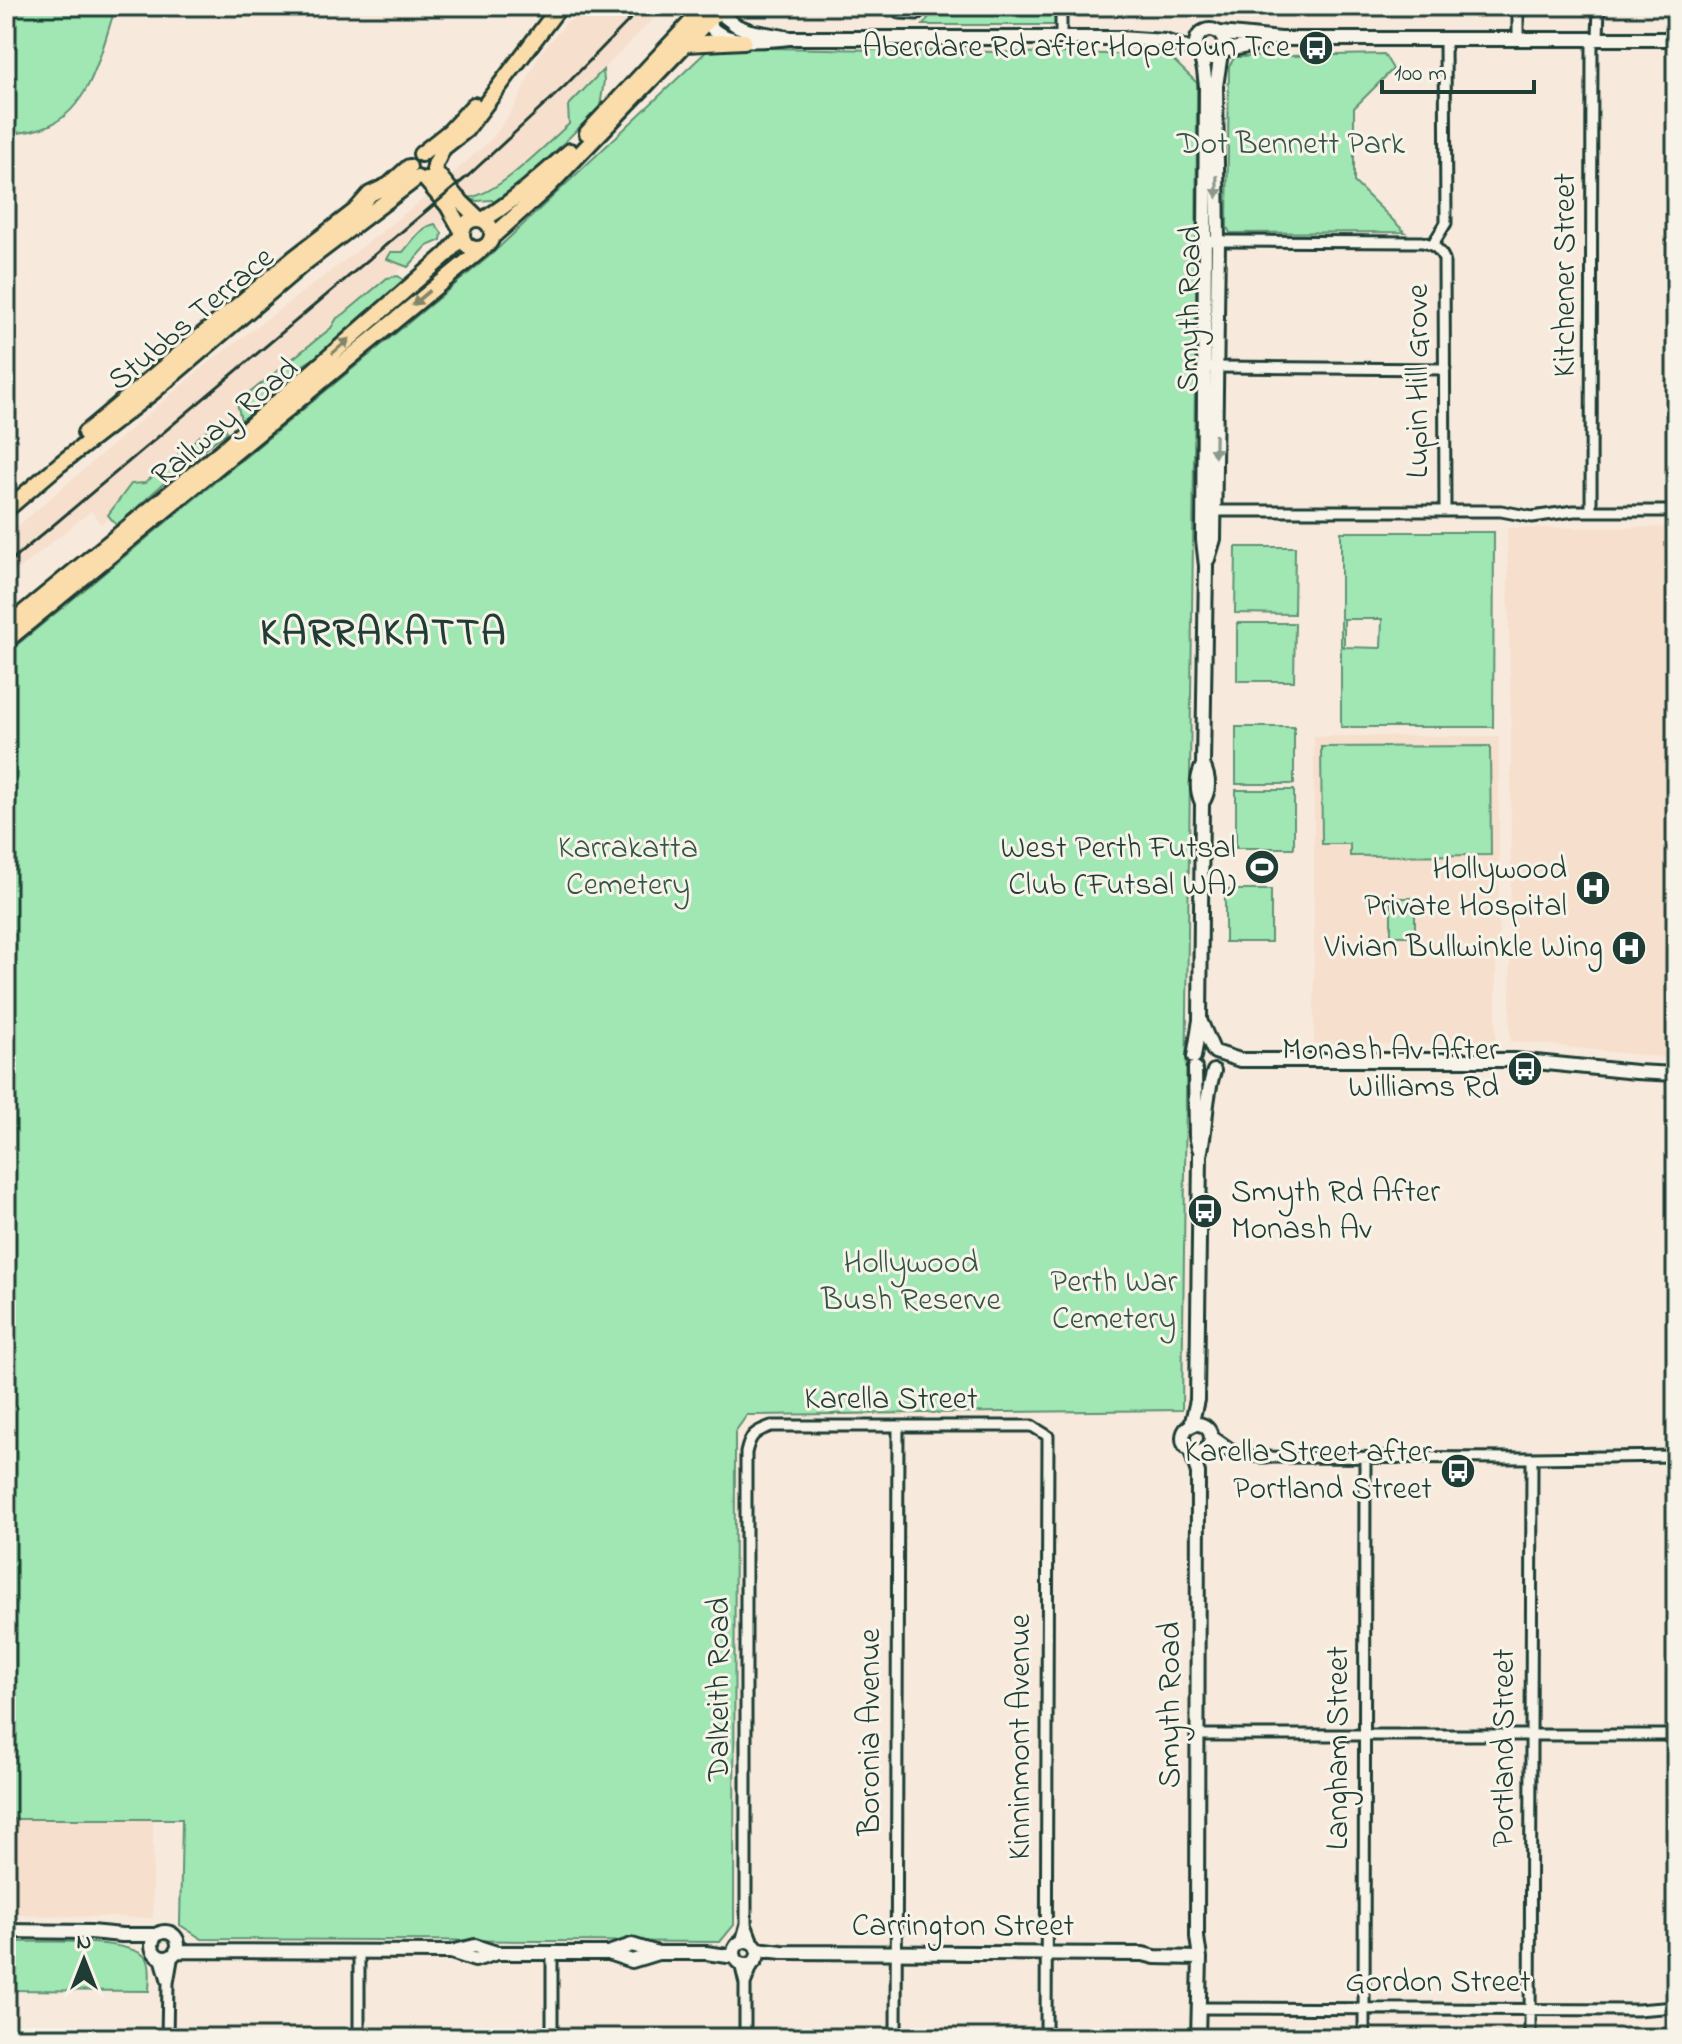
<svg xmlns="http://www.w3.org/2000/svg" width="1682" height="2044" font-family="'Indie Flower',sans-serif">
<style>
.built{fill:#f7dfcd}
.green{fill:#a0e7b4;stroke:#609274;stroke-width:2;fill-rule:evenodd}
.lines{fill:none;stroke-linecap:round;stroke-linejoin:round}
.street-casing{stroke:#1f3d34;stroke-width:15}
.secondary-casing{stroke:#1f3d34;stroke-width:18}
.primary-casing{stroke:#1f3d34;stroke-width:20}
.street{stroke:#f7f3e8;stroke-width:9}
.secondary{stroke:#f7f3e8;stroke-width:12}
.primary{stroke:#faddab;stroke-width:14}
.rail{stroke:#1f3d34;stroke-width:3}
.oneway{fill:#8b988e}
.oneway2{fill:#82856a}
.labels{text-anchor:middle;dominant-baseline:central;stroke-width:6;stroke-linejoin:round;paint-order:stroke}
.poi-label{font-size:32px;fill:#1f3d34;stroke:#f7f3e8;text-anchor:end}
.park-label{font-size:32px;fill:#325647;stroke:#f7f3e8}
.street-label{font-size:32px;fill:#1f3d34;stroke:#f7f3e8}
.district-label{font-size:40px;font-weight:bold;letter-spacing:2px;fill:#1f3d34;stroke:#f7f3e8}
</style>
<rect width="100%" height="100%" fill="#f7eadc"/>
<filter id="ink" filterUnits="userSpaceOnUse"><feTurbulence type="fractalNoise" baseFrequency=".0125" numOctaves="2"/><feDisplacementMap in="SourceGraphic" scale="16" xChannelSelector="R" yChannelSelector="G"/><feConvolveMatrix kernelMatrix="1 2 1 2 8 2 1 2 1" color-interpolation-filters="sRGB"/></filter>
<g filter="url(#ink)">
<path class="built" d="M596 6H666L568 105 569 123 515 172 478 196 469 198 463 195 450 176 488 142 500 128 515 106 540 53 566 23Z
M429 194 448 216 445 224 429 243 358 309 101 524 91 511 6 580V536L203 367 357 251Z
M1676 527V1059L1510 1041 1511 736 1507 528Z
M1314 736H1499V941L1496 960V1045L1314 1044Z
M6 1819H153V1918L6 1915Z"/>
<path class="green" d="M6 6H116C102 46 93 105 50 125 37 131 21 133 7 134Z
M937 6H1055V25H923Z
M711 47 1168 55 1197 83 1196 300 1182 1410 747 1415 735 1432 734 1925 720 1942 202 1939 180 1925 182 1819H6V654L492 254Z
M1384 54 1393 69 1354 108V182L1405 232 1230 233 1227 227 1229 66 1235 57Z
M603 70 604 81 600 107 516 190 494 203 492 200 477 201 469 198C502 191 543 147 569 124L568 106Z
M435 224 442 233 441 240 427 246 408 267 387 259 391 252H403C413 241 419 228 435 224Z
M398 276 405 281 364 314 318 356 303 365 292 379 274 391 253 414 241 420 237 403 331 328 337 318 344 314 387 278Z
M214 424 224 425 227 432C188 460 152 493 117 526L108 515 131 484 145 483Z
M1341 532H1494L1493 727H1341ZM1344 619H1382L1381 648 1344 647Z
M1236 547H1295L1294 614 1235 613Z
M1237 623H1295L1294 681H1237Z
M1236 727H1294V784H1236Z
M1490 746 1491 855 1350 856V844H1322L1321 747Z
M1236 790H1294V848H1236Z
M1225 890H1271V942H1225Z
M1391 898H1415V936H1391Z
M6 1942C33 1942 133 1937 147 1959 152 1967 149 1982 149 1991L6 1990Z"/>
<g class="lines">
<g class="street-casing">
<path id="street" d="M1061 6V38
M1518 6V38
M900 13 917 14 924 6
M1598 39 1599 6
M1212 241 1422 242C1434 245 1439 248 1444 259L1445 511
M1433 244 1446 223 1445 38
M1211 367 1445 369
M1210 511H1501L1532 517 1574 511H1676
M1591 511 1592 39
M1211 1435 1231 1449
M1209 1446 1244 1455 1262 1457 1532 1458 1676 1456
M1197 1735H1676
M746 1924 754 1945
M741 1942 746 1924V1453C750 1435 754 1432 771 1426H1032L1048 1436 1046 2038
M160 1956 167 1980
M740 1963 745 1984V2038
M745 1984 754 1962
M1200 2008 1637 2010 1676 2007
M167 2038 168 1983 173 1954
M359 2038V1952
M552 2038V1953
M896 2038 898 1427
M1364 2038 1365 1458
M1530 2038 1532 1458"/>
</g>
<g class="secondary-casing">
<path id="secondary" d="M1196 44a14 14 0 1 1 28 0a14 14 0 1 1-28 0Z
M1220 33 1281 39H1676
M790 38 750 31 737 26 717 11 705 7C706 12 706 16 707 20 718 48 767 40 790 38H1119L1165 41 1198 52
M1222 51 1262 43
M1208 559 1214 539 1218 242 1216 86 1221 53
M1202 803C1210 791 1210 779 1203 765
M1200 1020 1213 1050
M1215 1052 1240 1060H1515L1636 1072 1676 1074
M1194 1057 1200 1020 1202 803C1196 790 1196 778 1203 765L1206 566 1203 540 1206 86 1204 70 1200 54
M1195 1068 1196 1136 1199 1148
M1183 1438a14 14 0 1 1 28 0a14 14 0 1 1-28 0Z
M1191 1426 1197 1400 1200 1155C1207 1126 1204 1100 1214 1071
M1191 1451 1198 1473 1197 1937 1200 1958 1198 2038
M6 1931 90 1932 122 1935H157
M152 1945a13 13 0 1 1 26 0a13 13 0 1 1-26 0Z
M734 1953a12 12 0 1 1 24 0a12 12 0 1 1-24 0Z
M757 1949 782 1952 1143 1954 1155 1957 1200 1958
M176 1951 451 1952 475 1946 497 1953H608L632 1961 658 1953H706L735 1957
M451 1952 475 1960 497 1953
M608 1953 632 1945 658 1953"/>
</g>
<g class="primary-casing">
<path id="primary" d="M686 44 744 41
M587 133 706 6
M421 154 450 131 474 105
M435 165 443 148 466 130 560 6
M434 170 456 197 479 219
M425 179 448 206 462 231
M462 234a15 15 0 1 1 30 0a15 15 0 1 1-30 0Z
M483 220C515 200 542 176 570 151
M492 237 549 186 722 6
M85 433 294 258 355 211 370 194 389 185 409 167
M6 510 60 464 154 391 302 265 417 178
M6 627 219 453 447 254 462 236
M6 641 482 249"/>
</g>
<use href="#street" class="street"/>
<use href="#secondary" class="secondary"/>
<use href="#primary" class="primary"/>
<path class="rail" d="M6 565 469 175 565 86 643 6"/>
</g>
<defs><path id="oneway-solid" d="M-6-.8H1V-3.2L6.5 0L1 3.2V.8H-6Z" transform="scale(2)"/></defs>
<g class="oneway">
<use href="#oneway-solid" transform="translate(1217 187) rotate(89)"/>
<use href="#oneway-solid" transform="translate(1215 446) rotate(91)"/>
</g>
<g class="oneway2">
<use href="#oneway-solid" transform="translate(421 298) rotate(140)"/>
<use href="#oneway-solid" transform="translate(341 346) rotate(-41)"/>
</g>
</g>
<defs>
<g id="bus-disc" transform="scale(1.8)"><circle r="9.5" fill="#1f3d34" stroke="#f7f3e8"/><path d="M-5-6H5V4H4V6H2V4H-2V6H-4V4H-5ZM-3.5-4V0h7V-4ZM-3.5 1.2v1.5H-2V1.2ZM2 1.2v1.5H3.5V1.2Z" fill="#fff"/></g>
<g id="stadium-disc" transform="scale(1.8)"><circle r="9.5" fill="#1f3d34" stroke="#f7f3e8"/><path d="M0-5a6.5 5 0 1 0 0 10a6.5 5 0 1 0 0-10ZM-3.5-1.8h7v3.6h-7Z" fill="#fff"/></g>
<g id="hospital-disc" transform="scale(1.8)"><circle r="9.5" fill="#1f3d34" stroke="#f7f3e8"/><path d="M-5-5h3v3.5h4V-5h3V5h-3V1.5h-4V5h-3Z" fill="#fff"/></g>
</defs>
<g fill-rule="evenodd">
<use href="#bus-disc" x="1316" y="48"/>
<use href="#stadium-disc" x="1262" y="867"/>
<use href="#hospital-disc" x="1593" y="888"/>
<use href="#hospital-disc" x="1629" y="948"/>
<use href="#bus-disc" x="1525" y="1069"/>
<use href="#bus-disc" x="1205" y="1211"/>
<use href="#bus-disc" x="1458" y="1471"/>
</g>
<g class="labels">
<g class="poi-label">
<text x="1290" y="48">Aberdare Rd after Hopetoun Tce</text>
<text x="1236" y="849">West Perth Futsal<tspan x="1236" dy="37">Club (Futsal WA)</tspan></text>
<text x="1567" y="870">Hollywood<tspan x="1567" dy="37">Private Hospital</tspan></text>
<text x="1603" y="948">Vivian Bullwinkle Wing</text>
<text x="1499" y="1051">Monash Av After<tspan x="1499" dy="37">Williams Rd</tspan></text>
<text x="1231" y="1193" text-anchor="start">Smyth Rd After<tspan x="1231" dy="37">Monash Av</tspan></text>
<text x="1432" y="1453">Karella Street after<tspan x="1432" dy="37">Portland Street</tspan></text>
</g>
<g class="park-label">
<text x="1291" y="145">Dot Bennett Park</text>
<text x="628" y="849">Karrakatta<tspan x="628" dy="37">Cemetery</tspan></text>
<text x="911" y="1264">Hollywood<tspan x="911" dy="37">Bush Reserve</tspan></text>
<text x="1114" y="1283">Perth War<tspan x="1114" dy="37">Cemetery</tspan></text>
</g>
<g class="street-label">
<text transform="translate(1566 275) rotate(-90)">Kitchener Street</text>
<text transform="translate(1191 309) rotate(-89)">Smyth Road</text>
<text transform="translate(192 320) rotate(-40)">Stubbs Terrace</text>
<text transform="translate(1419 381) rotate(-90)">Lupin Hill Grove</text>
<text transform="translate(226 423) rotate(-40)">Railway Road</text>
<text x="891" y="1400">Karella Street</text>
<text transform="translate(720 1689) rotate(-90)">Dalkeith Road</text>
<text transform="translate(1171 1705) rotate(-90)">Smyth Road</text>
<text transform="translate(871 1732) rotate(-90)">Boronia Avenue</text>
<text transform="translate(1021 1737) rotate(-90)">Kinninmont Avenue</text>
<text transform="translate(1339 1748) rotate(-90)">Langham Street</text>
<text transform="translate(1505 1748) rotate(-90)">Portland Street</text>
<text x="963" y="1927">Carrington Street</text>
<text x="1438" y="1983">Gordon Street</text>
</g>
<g class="district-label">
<text x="384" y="634">KARRAKATTA</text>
</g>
</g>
<rect width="1682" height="2044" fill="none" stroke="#f7f3e8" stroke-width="32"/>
<rect x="16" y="16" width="1650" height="2012" fill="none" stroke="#1f3d34" stroke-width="3" filter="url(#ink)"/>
<g transform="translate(84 1960)" stroke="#f7f3e8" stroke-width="6" paint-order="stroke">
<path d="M0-6L14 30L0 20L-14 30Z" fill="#1f3d34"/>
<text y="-12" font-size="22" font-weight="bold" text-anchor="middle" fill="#1f3d34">N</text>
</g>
<path d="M1382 80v12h152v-12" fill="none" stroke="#1f3d34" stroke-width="4"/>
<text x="1394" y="80" font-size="24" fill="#1f3d34" stroke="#f7f3e8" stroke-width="6" paint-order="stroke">100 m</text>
</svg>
